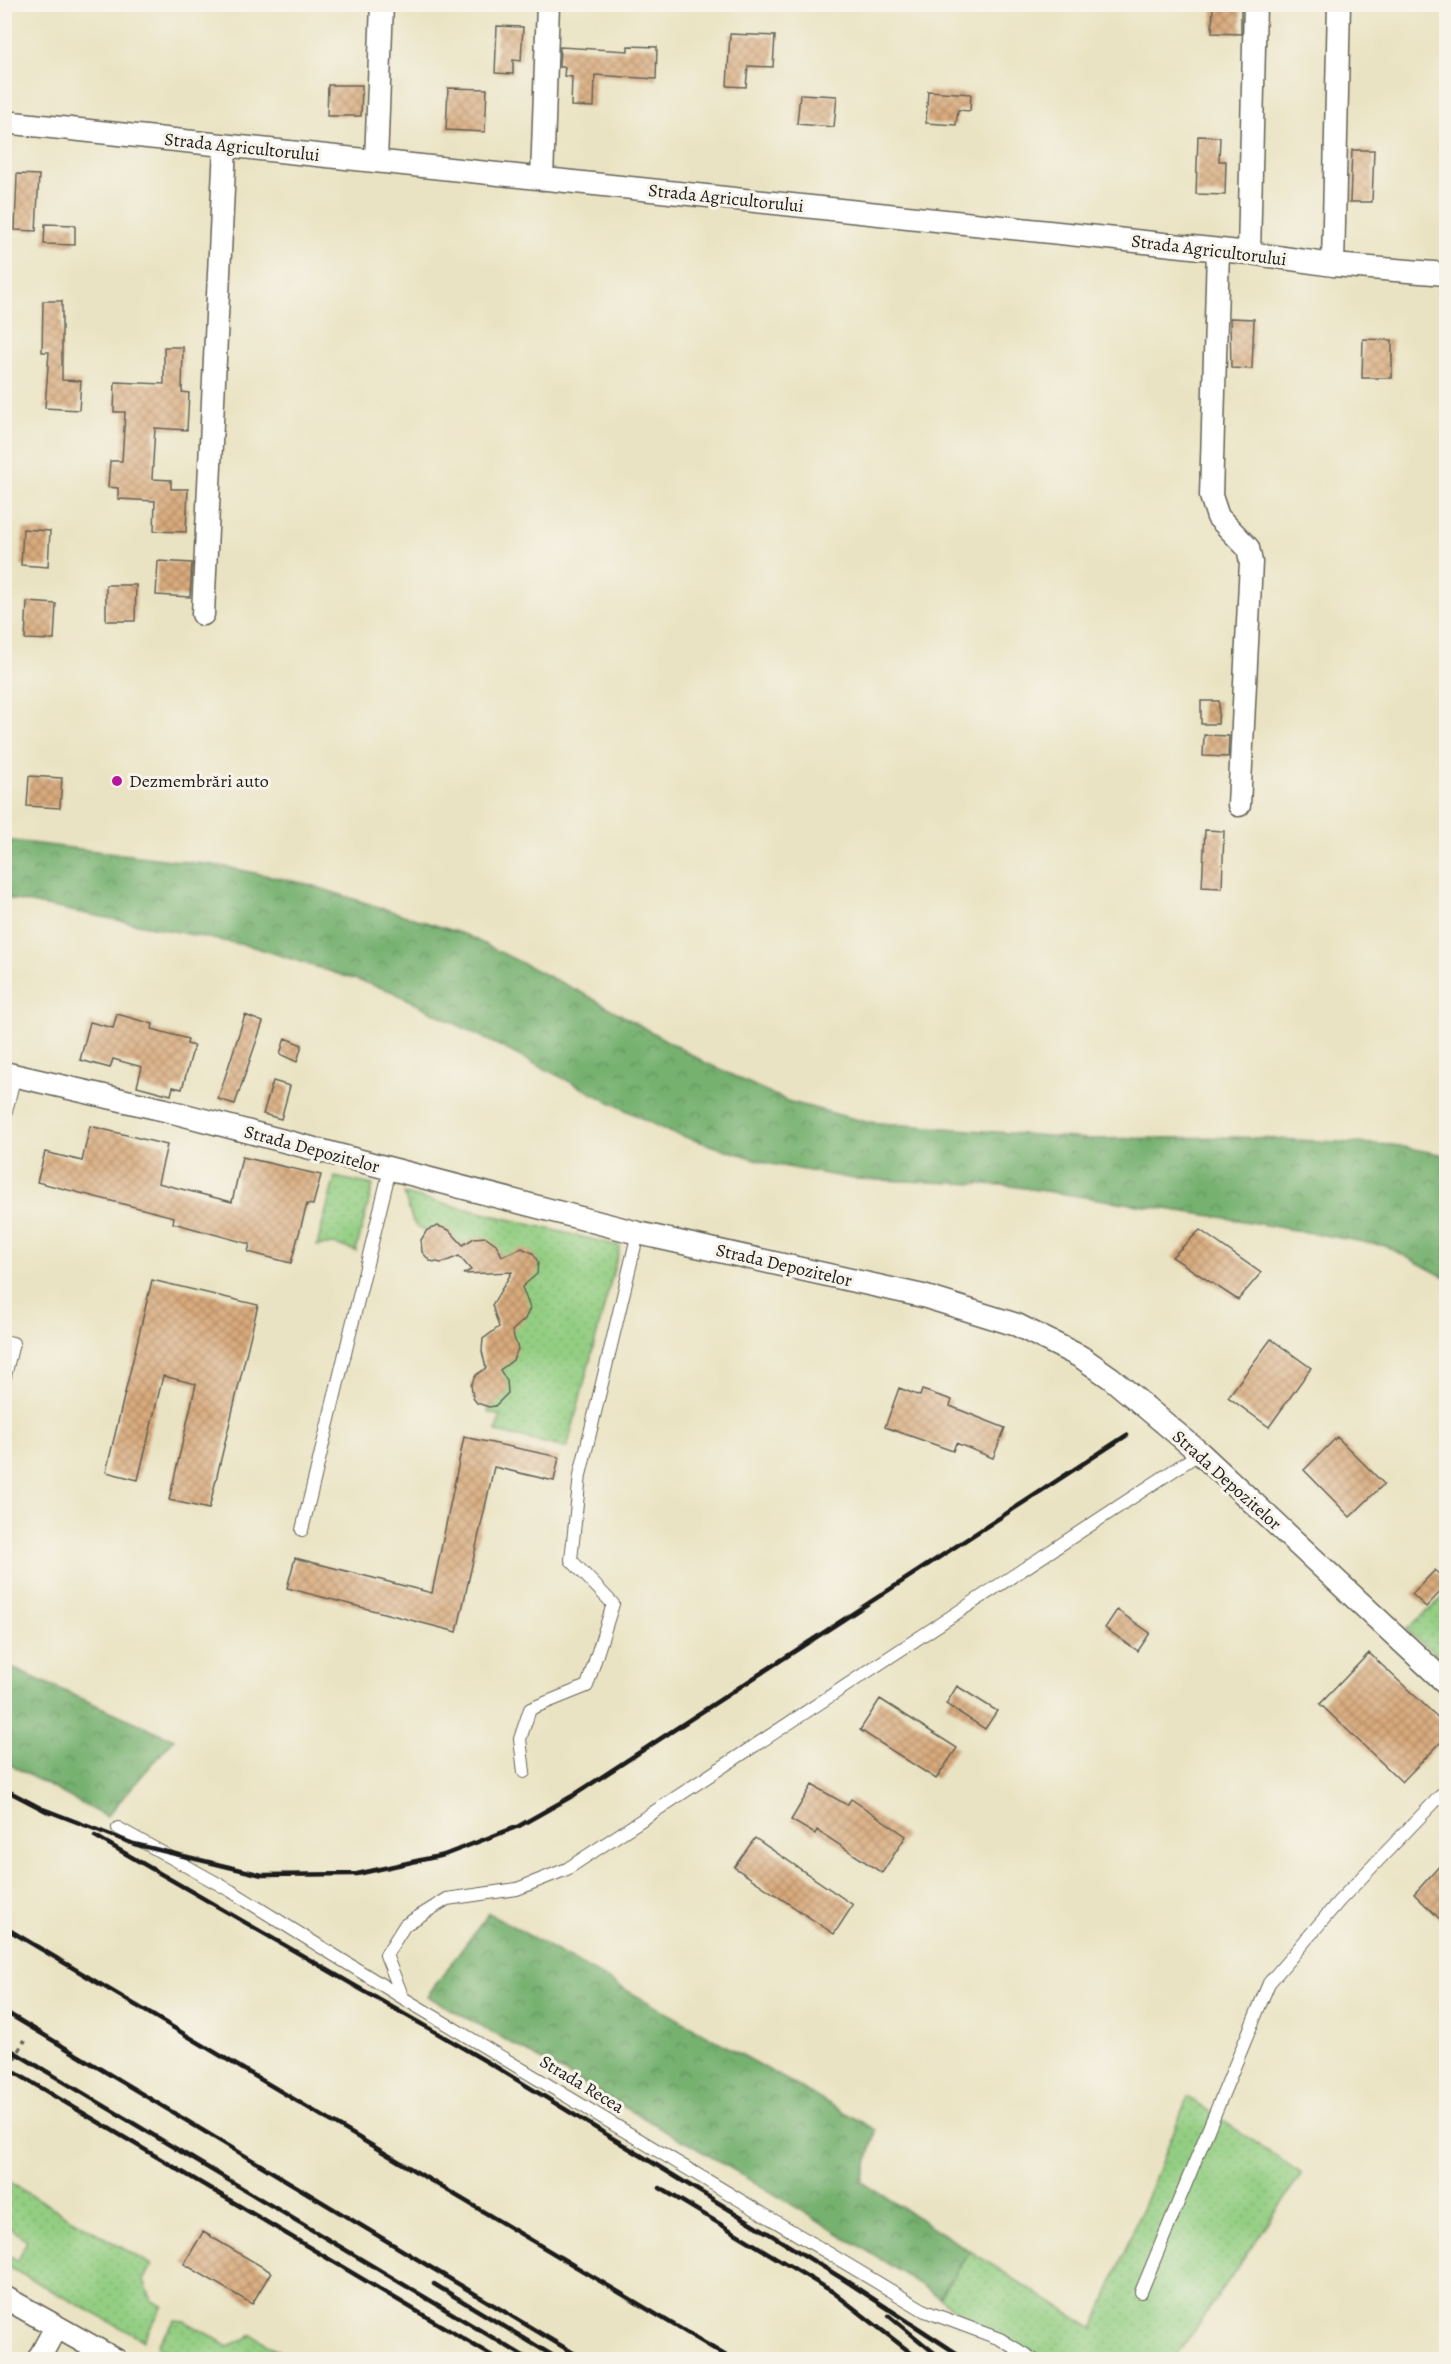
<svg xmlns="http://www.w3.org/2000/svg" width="1451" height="2364" font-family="Alegreya,serif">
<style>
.grass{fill:url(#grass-dots);stroke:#58754f;stroke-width:1.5}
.forest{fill:url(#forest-crowns);stroke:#496646;stroke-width:1.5}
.building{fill:url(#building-cross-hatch)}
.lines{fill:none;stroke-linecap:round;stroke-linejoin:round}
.service-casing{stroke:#646256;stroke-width:14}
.minor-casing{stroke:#646256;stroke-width:25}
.path{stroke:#646256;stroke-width:4;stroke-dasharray:4.5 4.5;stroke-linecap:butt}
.service{stroke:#fff;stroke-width:12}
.minor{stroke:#fff;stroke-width:22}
.rail{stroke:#1c1c1c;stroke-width:4.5}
.poi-dot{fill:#b5179e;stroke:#f7f3e8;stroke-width:2}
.labels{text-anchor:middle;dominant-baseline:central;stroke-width:6;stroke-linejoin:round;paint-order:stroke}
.street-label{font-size:18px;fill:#1c1c1c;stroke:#f7f3e8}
.poi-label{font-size:18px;fill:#1c1c1c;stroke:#f7f3e8;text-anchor:start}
</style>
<defs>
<pattern id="grass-dots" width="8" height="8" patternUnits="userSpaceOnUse" patternTransform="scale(1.5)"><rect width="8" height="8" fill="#93ce82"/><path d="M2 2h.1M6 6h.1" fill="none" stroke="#7eb070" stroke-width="1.8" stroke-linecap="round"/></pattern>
<pattern id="forest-crowns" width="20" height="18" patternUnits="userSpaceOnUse" patternTransform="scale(1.5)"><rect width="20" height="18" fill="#76b170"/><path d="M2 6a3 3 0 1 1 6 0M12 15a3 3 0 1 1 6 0" fill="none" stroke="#608f5b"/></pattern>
<pattern id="building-cross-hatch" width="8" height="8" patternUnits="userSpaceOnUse" patternTransform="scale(1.5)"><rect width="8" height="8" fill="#d9ab7d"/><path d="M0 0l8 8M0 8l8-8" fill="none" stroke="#af8a66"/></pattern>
</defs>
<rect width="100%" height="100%" fill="#f7f3e8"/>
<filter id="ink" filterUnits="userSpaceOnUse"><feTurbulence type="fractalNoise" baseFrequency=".0167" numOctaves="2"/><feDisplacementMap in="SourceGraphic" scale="12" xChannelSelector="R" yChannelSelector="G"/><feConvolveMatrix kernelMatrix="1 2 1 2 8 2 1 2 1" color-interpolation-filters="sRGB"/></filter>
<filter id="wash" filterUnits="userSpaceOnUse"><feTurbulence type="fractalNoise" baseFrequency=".008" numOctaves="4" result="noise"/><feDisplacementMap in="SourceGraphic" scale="24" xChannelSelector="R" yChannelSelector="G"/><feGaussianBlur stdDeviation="1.35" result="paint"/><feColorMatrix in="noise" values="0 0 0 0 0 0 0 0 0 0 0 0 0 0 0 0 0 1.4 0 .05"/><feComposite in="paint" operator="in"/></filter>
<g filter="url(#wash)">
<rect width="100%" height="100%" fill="#eae3c3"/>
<path class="grass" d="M335 1177 373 1185 356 1251 334 1244 317 1246Z
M404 1194 620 1246 567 1448 496 1432 500 1416 488 1412 520 1268 419 1228 413 1222Z
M1446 1595V1662L1406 1630Z
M1188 2097 1302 2174 1174 2359H1018L939 2297 970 2251 1093 2329Z
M5 2180 152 2265 144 2281 152 2301 163 2306 143 2340 5 2265V2254L18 2261 27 2240 5 2224Z
M175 2320 185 2321 228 2346 253 2335 281 2352 276 2359H179L157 2346Z"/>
<path class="forest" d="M5 840 221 866 307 884 466 935 588 996 706 1063 787 1101 866 1122 1086 1139 1236 1137 1393 1145 1446 1155V1278L1386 1246 1226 1218 1004 1185 854 1179 771 1164 669 1132 391 991 254 947 5 898Z
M5 1665 174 1739 106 1817 5 1762Z
M489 1913 876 2130 862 2182 970 2251 939 2297C773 2188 600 2093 427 1996Z"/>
<g id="blocks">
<path class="building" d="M1213 5 1241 6V34L1212 33Z
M497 26 523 27 521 61 513 60V74L495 73Z
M730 34 775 36 773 67 748 66 746 87 727 86Z
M628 46 657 47 656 79 595 75 594 107 571 106 572 77 564 76 565 67H559L560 47 628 51Z
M328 85H362L361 116H327Z
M448 88 487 89 485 132 446 130Z
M928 91 971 94 970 111 958 110 956 125 926 123Z
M800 94 837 96 834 127 797 124Z
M1198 136 1220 137 1219 161H1226L1225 195 1196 194Z
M1352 150H1374L1372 202H1350Z
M17 174 39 175 36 231 15 230Z
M45 224 75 225V245L44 244Z
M43 301H62V380L81 381 79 410 45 408 49 352H42Z
M1230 318 1254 319 1252 369 1231 368Z
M1363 339 1392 340V378H1362Z
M164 347H183L182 392 189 393 187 430 155 428 152 479 171 480V489H188L186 532 154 531 155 501 118 499V488L108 487 110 461H122L125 412H114L115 382 164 384Z
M23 529 50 531 48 567 21 565Z
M158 561 192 563 190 597 156 595Z
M106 585H136L135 621H106Z
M27 602 56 604 54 640 25 639Z
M1201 701H1219L1218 724H1201Z
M1204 735 1229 736 1228 757 1203 756Z
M29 776 62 778 60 808 27 806Z
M1205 830 1224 831 1222 888 1202 887Z
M117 1014 153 1024 152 1029 188 1039 187 1044 194 1046 182 1089 173 1087 171 1095 137 1086 142 1067 113 1059 110 1068 80 1060 90 1022 113 1028Z
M245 1015 263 1022 235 1104 218 1099Z
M285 1038 302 1045 297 1062 280 1054Z
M273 1081 290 1086 281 1119 263 1114Z
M90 1126 167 1145 158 1183 232 1202 242 1157 321 1175 313 1205 307 1204 291 1263 248 1252 250 1244 173 1223 174 1217 37 1182 45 1152 82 1161Z
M438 1226 449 1230 463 1245 474 1238 486 1237 496 1244 502 1256 522 1248 533 1253 538 1262 537 1274 522 1287 530 1308 525 1319 512 1331 518 1349 513 1360 500 1370 507 1381 508 1393 495 1406 489 1407 477 1403 473 1398 471 1385 476 1375 486 1368 482 1351 483 1339 499 1327 492 1305 512 1272 463 1274 471 1270 459 1256 442 1263 430 1261 422 1252 421 1240 427 1230Z
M1200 1230 1261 1273 1238 1300 1172 1257Z
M152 1280 258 1305 209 1509 169 1500 196 1384 163 1376 138 1480 106 1472Z
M1271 1339 1311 1368 1269 1427 1228 1397Z
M899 1388 920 1396 922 1390 952 1400 950 1406 1005 1428 993 1458 956 1443 953 1451 885 1427Z
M464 1437 559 1457 554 1481 494 1467 457 1632 287 1588 295 1558 432 1593Z
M1337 1437 1384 1484 1350 1517 1304 1470Z
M1435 1570 1446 1581V1586L1426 1607 1412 1594Z
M1117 1610 1150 1633 1138 1651 1105 1628Z
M1369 1653 1446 1725V1737L1402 1782 1320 1704Z
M957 1686 997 1711 985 1729 946 1704Z
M880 1699 957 1748 936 1779 860 1730Z
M812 1785 847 1805 851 1799 906 1836 882 1873 817 1830 815 1834 791 1820Z
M755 1838 853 1905 834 1934 734 1867Z
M1446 1859V1925L1414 1894Z
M203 2232 271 2272 252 2304 184 2264Z"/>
</g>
</g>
<g filter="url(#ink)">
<use href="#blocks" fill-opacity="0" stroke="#646256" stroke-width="1.5"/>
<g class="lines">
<g class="service-casing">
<path id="service" d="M4 1119 15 1075
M4 1341 13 1343 4 1380
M302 1530 390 1169
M524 1772 520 1739 530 1709 587 1686 613 1604 571 1560 580 1475 638 1233
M118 1828 231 1891 403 1998 925 2311 1000 2339 1034 2360
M403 1998 386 1955 405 1925 447 1899 517 1889 567 1869 1200 1453
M1141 2292 1269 1983 1339 1901 1446 1790"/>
</g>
<g class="minor-casing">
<path id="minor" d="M4 122 1249 253 1333 265 1446 274
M376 161 382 4
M542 179 548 4
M1218 250 1211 496 1218 517 1248 548 1251 562 1239 805
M1249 253 1255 4
M1333 265 1339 4
M203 614 225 146
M4 1073 165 1110 638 1233 923 1296 1017 1325 1081 1357 1111 1378 1200 1453 1446 1683
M4 2297 116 2360
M38 2360 56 2327"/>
</g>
<path class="path" d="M5 2074 25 2040"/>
<use href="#service" class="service"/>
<use href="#minor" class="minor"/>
<path class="rail" d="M4 1789 50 1813
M43 1809 134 1844 262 1875 357 1874 444 1855 519 1826 574 1795 1127 1435
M95 1836 496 2067 843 2279 967 2360
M4 1927 733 2360
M4 2011 585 2360
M4 2046 530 2360
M4 2066 499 2360
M660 2188 833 2292 920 2360
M434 2284 560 2360
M889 2316 943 2360"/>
</g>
</g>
<circle class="poi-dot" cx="117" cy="781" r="6"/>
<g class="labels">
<g class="street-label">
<text transform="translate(242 147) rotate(6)">Strada Agricultorului</text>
<text transform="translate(726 198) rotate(6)">Strada Agricultorului</text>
<text transform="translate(1209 250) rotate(7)">Strada Agricultorului</text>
<text transform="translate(312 1149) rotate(15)">Strada Depozitelor</text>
<text transform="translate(784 1265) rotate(13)">Strada Depozitelor</text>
<text transform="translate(1227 1480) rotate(42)">Strada Depozitelor</text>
<text transform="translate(582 2084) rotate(31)">Strada Recea</text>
</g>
<g class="poi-label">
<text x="129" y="781">Dezmembrări auto</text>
</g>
</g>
<rect width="1451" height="2364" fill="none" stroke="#f7f3e8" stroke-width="24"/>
</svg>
